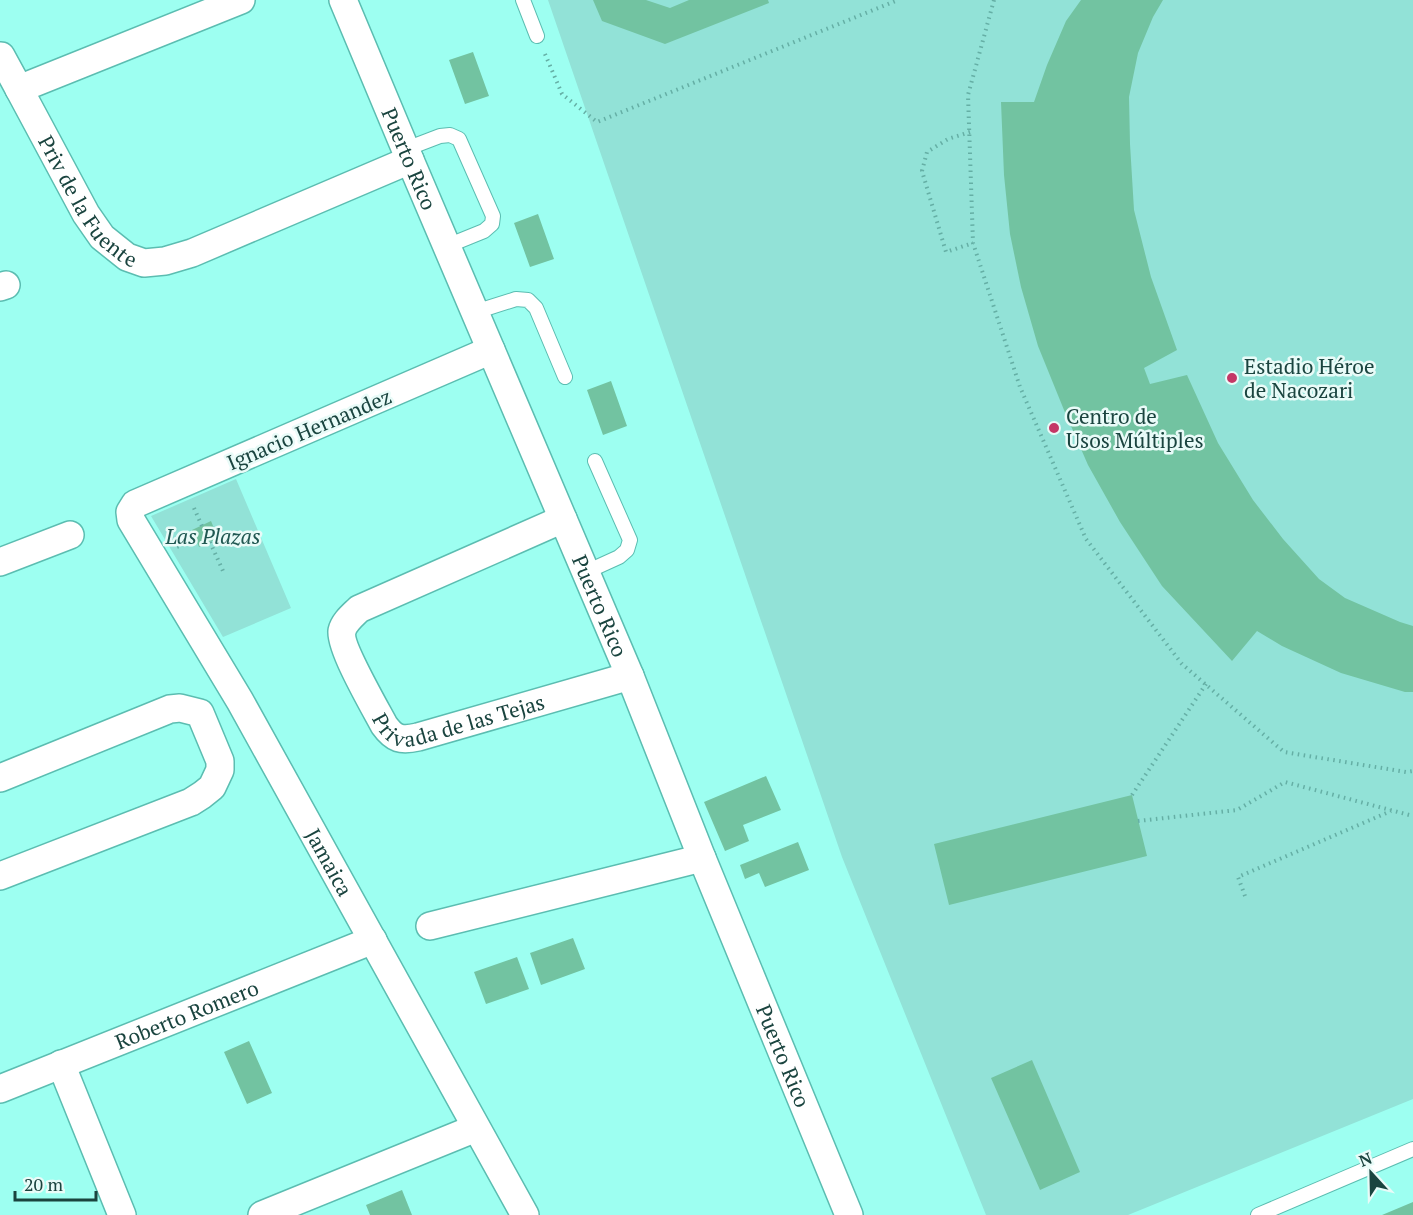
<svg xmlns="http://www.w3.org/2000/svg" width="1413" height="1215" font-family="'PT Serif',serif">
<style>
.green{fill:#92e2d7}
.building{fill:#72c3a1}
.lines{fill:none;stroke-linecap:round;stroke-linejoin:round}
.service-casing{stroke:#5bbdb1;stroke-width:16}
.minor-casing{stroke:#5bbdb1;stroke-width:30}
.path{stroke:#65afa5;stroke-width:4;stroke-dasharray:1.5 4.5;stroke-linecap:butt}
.service{stroke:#fff;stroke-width:14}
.minor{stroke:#fff;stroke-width:27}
.poi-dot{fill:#c43766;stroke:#e9fbf8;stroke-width:2}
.labels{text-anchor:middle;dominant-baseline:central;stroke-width:5;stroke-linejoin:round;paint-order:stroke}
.street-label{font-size:21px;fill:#1a443f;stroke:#e9fbf8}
.poi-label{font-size:21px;fill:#1a443f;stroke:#e9fbf8;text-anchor:start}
.park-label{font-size:21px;font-style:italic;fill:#205852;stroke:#e9fbf8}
</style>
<rect width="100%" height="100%" fill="#9dfff1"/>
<path class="green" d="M548 0H1413V1099L1128 1215H986L842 857Z
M236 479 291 608 223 637 151 516Z"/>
<path class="building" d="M593 0H646L670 8 689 0H768L769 3 665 44 602 21Z
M1081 0H1163L1153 17 1138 53 1129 97 1130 144 1134 210 1151 277 1177 350 1144 368 1150 384 1187 375 1218 443 1253 500 1283 539 1319 579 1345 598 1400 622 1413 626V692H1405L1341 673 1282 646 1257 631 1232 661 1162 586 1120 522 1088 465 1064 410 1038 346 1021 287 1010 234 1004 175 1001 102H1034L1047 65 1066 21Z
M473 52 489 96 465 104 449 60Z
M538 214 554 259 530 267 514 223Z
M611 381 627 426 603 435 587 390Z
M211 521 218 538 199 547 192 530Z
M766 776 781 810 743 825 749 841 725 851 704 802Z
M1132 795 1147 856 949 905 934 844Z
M798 842 809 870 765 887 759 873 745 879 740 865Z
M573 938 585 969 541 985 530 953Z
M517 957 529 989 486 1004 474 972Z
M249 1041 272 1093 247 1104 224 1052Z
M1032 1060 1080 1172 1040 1190 991 1078Z
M402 1190 412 1215H370L366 1205Z
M1413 1202V1215H1382Z"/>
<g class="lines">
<g class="service-casing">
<path id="service" d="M523 0 537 36
M406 149 440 136 450 135 459 139 493 216 492 224 484 231 447 246
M475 312 516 299 528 300 536 308 565 377
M586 572 619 557 627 550 630 540 595 461
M1258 1215 1413 1149"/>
</g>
<g class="minor-casing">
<g id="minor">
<path id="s1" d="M241 0 19 89 86 214 102 237 127 257 144 263 165 261 192 253 410 160"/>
<path id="s2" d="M343 0 410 160 630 676 702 858 849 1215"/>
<path d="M1 56 19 89"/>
<path d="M0 287 6 285"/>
<path id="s3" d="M491 350 135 504 130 512 131 520 240 701 525 1215"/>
<path id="s4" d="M563 519 359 609C353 615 344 622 342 631 339 646 375 708 384 725 394 739 401 741 418 737L630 676"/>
<path d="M0 562 70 535"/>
<path d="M0 778 170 709 180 708 200 713 220 761V770L212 787 202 795 191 802 0 876"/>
<path d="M430 926 702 858"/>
<path d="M61 1064 122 1215"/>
<path id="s5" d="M0 1089 373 940"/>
<path d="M262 1215 476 1128"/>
</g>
</g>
<path class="path" d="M994 0 968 95 973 243 1020 387 1086 539 1182 664 1284 752 1406 772 1413 771
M545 54 562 94 597 122 898 0
M970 132 948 139 927 152 922 171 946 252 973 243
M194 508 202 526
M210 542 223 571
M177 547 196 539
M1132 795 1206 684
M1138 821 1237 810 1285 782 1413 816
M1245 896 1238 877 1391 811"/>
<use href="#service" class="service"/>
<use href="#minor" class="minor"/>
</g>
<g class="poi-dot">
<circle cx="1232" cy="378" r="6"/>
<circle cx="1054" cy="428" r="6"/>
</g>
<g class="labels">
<g class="street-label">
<text stroke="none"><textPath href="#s2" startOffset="172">Puerto Rico</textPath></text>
<text stroke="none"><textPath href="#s1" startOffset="372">Priv de la Fuente</textPath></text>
<text transform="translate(309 429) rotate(-23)">Ignacio Hernandez</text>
<text stroke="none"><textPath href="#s2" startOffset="658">Puerto Rico</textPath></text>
<text stroke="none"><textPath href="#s4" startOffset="434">Privada de las Tejas</textPath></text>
<text stroke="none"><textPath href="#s3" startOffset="801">Jamaica</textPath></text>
<text stroke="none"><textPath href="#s5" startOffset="201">Roberto Romero</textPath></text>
<text stroke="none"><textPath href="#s2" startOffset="1144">Puerto Rico</textPath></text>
</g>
<g class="poi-label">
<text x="1244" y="366">Estadio Héroe<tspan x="1244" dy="24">de Nacozari</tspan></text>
<text x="1066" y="416">Centro de<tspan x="1066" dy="24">Usos Múltiples</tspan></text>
</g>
<g class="park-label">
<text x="213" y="536">Las Plazas</text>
</g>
</g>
<g transform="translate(1371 1173) rotate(338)" stroke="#e9fbf8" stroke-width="4.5" paint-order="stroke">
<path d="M0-4.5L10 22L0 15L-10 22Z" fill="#1a443f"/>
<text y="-9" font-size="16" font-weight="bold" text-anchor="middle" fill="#1a443f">N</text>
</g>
<path d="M15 1191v9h81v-9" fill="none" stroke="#1a443f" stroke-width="3"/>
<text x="24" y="1191" font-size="18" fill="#1a443f" stroke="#e9fbf8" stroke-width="4.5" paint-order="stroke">20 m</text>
</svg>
